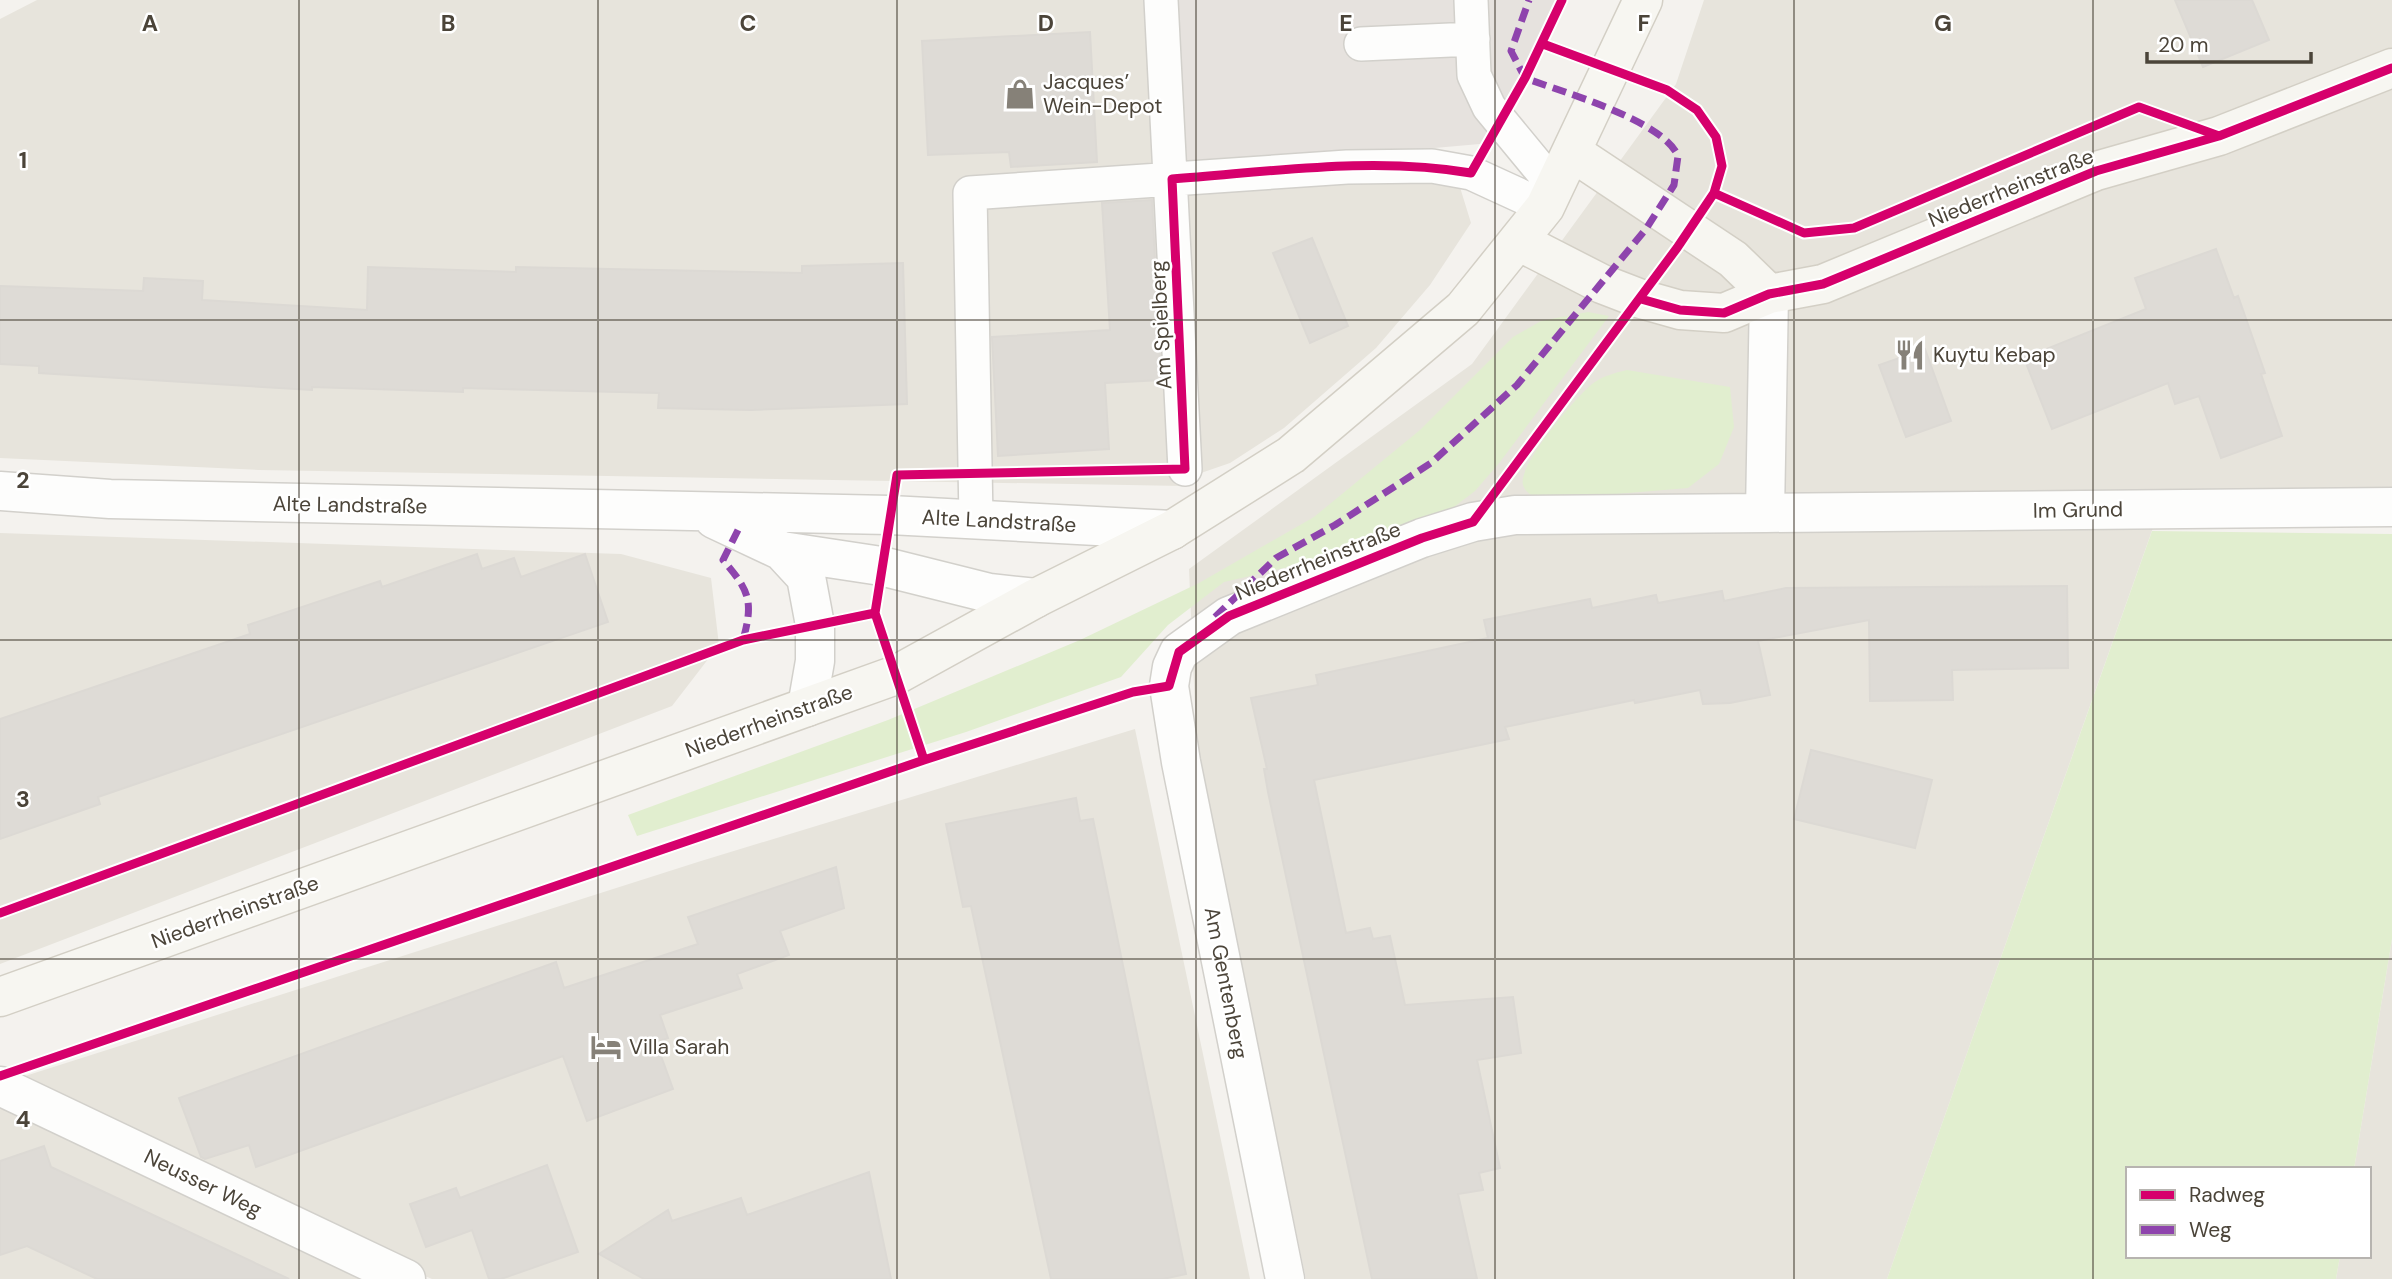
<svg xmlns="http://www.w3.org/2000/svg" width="2392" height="1279" font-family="'DM Sans',sans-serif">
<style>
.residential{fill:#e7e4dc}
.industrial{fill:#e6e2de}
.green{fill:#e1eecf}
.building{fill:#dedbd6;stroke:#dcd9d4;stroke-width:2}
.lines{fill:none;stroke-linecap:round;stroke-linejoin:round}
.lane-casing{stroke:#d2d0cb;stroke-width:36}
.street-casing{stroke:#d2d0cb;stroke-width:41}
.secondary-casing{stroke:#d3cfc5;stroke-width:41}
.lane{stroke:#fdfdfc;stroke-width:33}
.street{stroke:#fdfdfc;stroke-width:38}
.secondary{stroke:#f7f6f1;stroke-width:38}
.quiet{stroke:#8e44ad;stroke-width:7;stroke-dasharray:14 7;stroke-linecap:butt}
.cycleway-casing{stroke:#fff;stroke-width:13}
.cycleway{stroke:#d6006c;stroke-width:9}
.grid{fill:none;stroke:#4b4439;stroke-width:2;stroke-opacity:0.55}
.labels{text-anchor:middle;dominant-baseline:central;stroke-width:5;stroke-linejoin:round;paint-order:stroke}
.poi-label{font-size:21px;fill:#4b4439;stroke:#fff;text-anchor:start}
.street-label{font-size:21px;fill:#4b4439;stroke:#fff}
.grid-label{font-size:23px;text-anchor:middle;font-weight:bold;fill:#4b4439;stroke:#fff;stroke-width:5;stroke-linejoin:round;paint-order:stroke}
</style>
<rect width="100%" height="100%" fill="#f4f2ee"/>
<path class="residential" d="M37 0H1154L1184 486 259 470 0 458V19Z
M1704 0H2392V498L2160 508 1887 1279H1306L1197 754 1189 569 1472 364 1676 84Z
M1406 171 1459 184 1471 223 1430 285 1376 348 1284 428 1230 463 1201 473 1181 190Z
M0 533 621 554 711 578 719 645 672 706 0 964Z
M1135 729 1250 1279H432L418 1273 414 1279H0V1084L701 861Z
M2392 939V1279H2336L2340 1256H2369V1169H2354Z"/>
<path class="industrial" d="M1165 0H1556L1491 143 1175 171Z"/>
<path class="green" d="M1588 312 1609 316 1500 462 1475 491 1454 507 1306 563 1224 582 1168 625 1121 677 966 732 637 836 628 815 888 720 1080 640 1199 583 1314 517 1420 430 1513 337 1541 321Z
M1627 370 1730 387 1734 427 1719 464 1688 488 1544 500C1536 497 1526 495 1523 485 1517 466 1576 397 1592 384 1603 376 1614 373 1627 370Z
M2152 531 2392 534V939L2354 1169H2128V1256H2340L2336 1279H1887Z"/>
<path class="building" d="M2175 0H2252L2269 40 2203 67Z
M1090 32 1097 162 1011 167 1009 152 928 155 922 41Z
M1152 200 1161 380 1105 383 1109 449 998 456 992 337 1110 330 1102 203Z
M1312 238 1348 326 1310 343 1273 253Z
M2216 249 2234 298 2238 296 2265 373 2261 374 2282 436 2221 458 2199 396 2175 404 2168 383 2052 429 2024 358 2146 309 2135 278Z
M903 263 907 404 751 410 658 408 659 393 463 388V392L312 387V390L39 373V366L0 364V286L143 291 144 278 203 281 202 300 367 310 368 267 516 272V267L802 273V266Z
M1925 349 1951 421 1906 437 1879 365Z
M477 554 482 569 514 558 521 577 585 554 608 622 98 797 100 804 0 839V719L250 634 248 625 380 581 382 587Z
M2067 586 2068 668 1952 670 1953 700 1870 701 1869 620 1758 641 1770 695 1730 703 1703 704 1700 690 1635 703 1634 700 1505 727 1509 739 1314 780 1346 933 1370 928 1373 939 1390 936 1405 1005 1513 997 1521 1053 1477 1060 1500 1168 1479 1173 1483 1190 1458 1194 1477 1279H1372L1268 792 1264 769H1267L1251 698 1318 685 1316 675 1488 638 1484 620 1590 599 1592 608 1656 595 1658 603 1722 591 1724 601 1786 588Z
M1811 750 1932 780 1915 848 1794 819Z
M1076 798 1080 821 1093 819 1186 1274 1163 1279H1051L971 906 963 907 946 824Z
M836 867 844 908 780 931 789 955 737 974 742 988 660 1015 668 1038 656 1042 673 1089 587 1121 563 1056 256 1167 249 1145 205 1159 201 1157 179 1098 556 962 564 988 698 944 688 917Z
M44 1146 51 1167 289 1279H97L27 1246 0 1255V1161Z
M547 1165 578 1252 501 1279H489L472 1230 426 1247 410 1204 456 1188 460 1198Z
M869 1172 891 1279H644L599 1254 668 1210 672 1221 741 1198 747 1215Z"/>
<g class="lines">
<g class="lane-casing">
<path id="lane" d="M1161 0 1185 469
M1471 0 1474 75 1489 107 1555 187
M1361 44 1473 39
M976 519 970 193 1347 167 1432 166 1471 173 1545 207"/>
</g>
<g class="street-casing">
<path id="street" d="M0 491 110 499 890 515 1172 530
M1765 513 2392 507
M714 519 782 551 881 566 989 593 1036 598
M782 551 806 577 815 625V661L807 707
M0 1086 406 1279
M1285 1279 1181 762 1169 686 1172 667 1179 652 1229 616 1422 538 1473 522 1515 515 1765 513 1769 294"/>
</g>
<g class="secondary-casing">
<path id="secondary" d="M1572 152 1733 259 1769 294
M1518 241 1602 284 1641 299 1680 310 1724 313 1769 294 1823 284 2096 171 2219 136 2392 68
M0 997 896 675 1036 598 1172 530 1291 455 1463 309 1545 207 1643 0"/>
</g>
<use href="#lane" class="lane"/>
<use href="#street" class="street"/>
<use href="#secondary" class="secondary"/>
<path class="quiet" d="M738 530 723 560C749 590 754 601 743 640
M1215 617 1276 558 1335 525 1431 463 1517 385 1646 229 1674 185 1678 156C1663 120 1562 92 1525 78L1511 51 1529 0"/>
<g class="cycleway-casing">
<path id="cycleway" d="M1714 193 1804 233 1854 228 2139 107 2219 136
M1641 299 1680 310 1724 313 1769 294 1823 284 2096 171 2219 136 2392 68
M924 760 875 613 897 475 1185 469 1172 179C1270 172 1373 156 1471 173L1525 78 1562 0
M0 913 743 640 875 613
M0 1076 924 760 1133 692 1169 686 1179 652 1229 616 1422 538 1473 522 1677 248 1714 193 1722 166 1716 137 1697 110 1667 90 1543 44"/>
</g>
<use href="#cycleway" class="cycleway"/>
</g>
<path class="grid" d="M299 0V1279M598 0V1279M897 0V1279M1196 0V1279M1495 0V1279M1794 0V1279M2093 0V1279M0 320H2392M0 640H2392M0 959H2392"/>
<defs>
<g id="shop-bare" transform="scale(2.415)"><path d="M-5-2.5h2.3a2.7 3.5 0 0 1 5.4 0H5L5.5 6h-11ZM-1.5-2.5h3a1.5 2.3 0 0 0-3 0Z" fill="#868178" stroke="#fff" stroke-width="2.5" paint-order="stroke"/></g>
<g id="restaurant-bare" transform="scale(2.415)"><path d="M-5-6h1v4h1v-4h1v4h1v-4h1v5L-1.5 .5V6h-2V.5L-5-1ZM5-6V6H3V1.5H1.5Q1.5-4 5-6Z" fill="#868178" stroke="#fff" stroke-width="2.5" paint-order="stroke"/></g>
<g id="hotel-bare" transform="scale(2.415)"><path d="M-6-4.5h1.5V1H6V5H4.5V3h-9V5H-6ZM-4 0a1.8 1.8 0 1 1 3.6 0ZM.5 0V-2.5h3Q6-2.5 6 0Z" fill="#868178" stroke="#fff" stroke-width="2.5" paint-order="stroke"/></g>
</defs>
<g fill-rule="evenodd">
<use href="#shop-bare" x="1020" y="94"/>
<use href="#restaurant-bare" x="1910" y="355"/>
<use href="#hotel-bare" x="606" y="1047"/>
</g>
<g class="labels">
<g class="poi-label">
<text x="1043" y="82">Jacques’<tspan x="1043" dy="24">Wein-Depot</tspan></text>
<text x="1933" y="355">Kuytu Kebap</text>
<text x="629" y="1047">Villa Sarah</text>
</g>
<g class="street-label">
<text transform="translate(2011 188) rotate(-22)">Niederrheinstraße</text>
<text transform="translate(1161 325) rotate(-93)">Am Spielberg</text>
<text transform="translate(350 505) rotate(1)">Alte Landstraße</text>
<text transform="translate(2078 510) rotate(-1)">Im Grund</text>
<text transform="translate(999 521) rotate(3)">Alte Landstraße</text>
<text transform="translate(1318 561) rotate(-22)">Niederrheinstraße</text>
<text transform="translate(769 721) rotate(-20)">Niederrheinstraße</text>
<text transform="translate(235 912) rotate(-20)">Niederrheinstraße</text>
<text transform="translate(1226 983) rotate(79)">Am Gentenberg</text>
<text transform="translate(203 1183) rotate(26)">Neusser Weg</text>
</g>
</g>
<g class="grid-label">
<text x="150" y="31">A</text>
<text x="448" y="31">B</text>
<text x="748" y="31">C</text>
<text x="1046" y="31">D</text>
<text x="1346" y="31">E</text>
<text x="1644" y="31">F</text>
<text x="1943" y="31">G</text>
<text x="23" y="168">1</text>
<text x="23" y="488">2</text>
<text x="23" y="807">3</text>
<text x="23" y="1127">4</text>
</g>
<rect x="2126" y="1167" width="245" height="91" fill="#ffffff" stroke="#b7b4b0" stroke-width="2"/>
<rect x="2140" y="1190" width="35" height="10" fill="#d6006c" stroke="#b7b4b0" stroke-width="2"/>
<text x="2189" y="1202" font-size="21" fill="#4b4439">Radweg</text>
<rect x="2140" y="1225" width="35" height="10" fill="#8e44ad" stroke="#b7b4b0" stroke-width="2"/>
<text x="2189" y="1237" font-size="21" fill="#4b4439">Weg</text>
<path d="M2147 52v10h164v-10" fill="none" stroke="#4b4439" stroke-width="3.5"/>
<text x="2158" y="52" font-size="21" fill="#4b4439" stroke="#ffffff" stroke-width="5" paint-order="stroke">20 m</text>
</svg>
